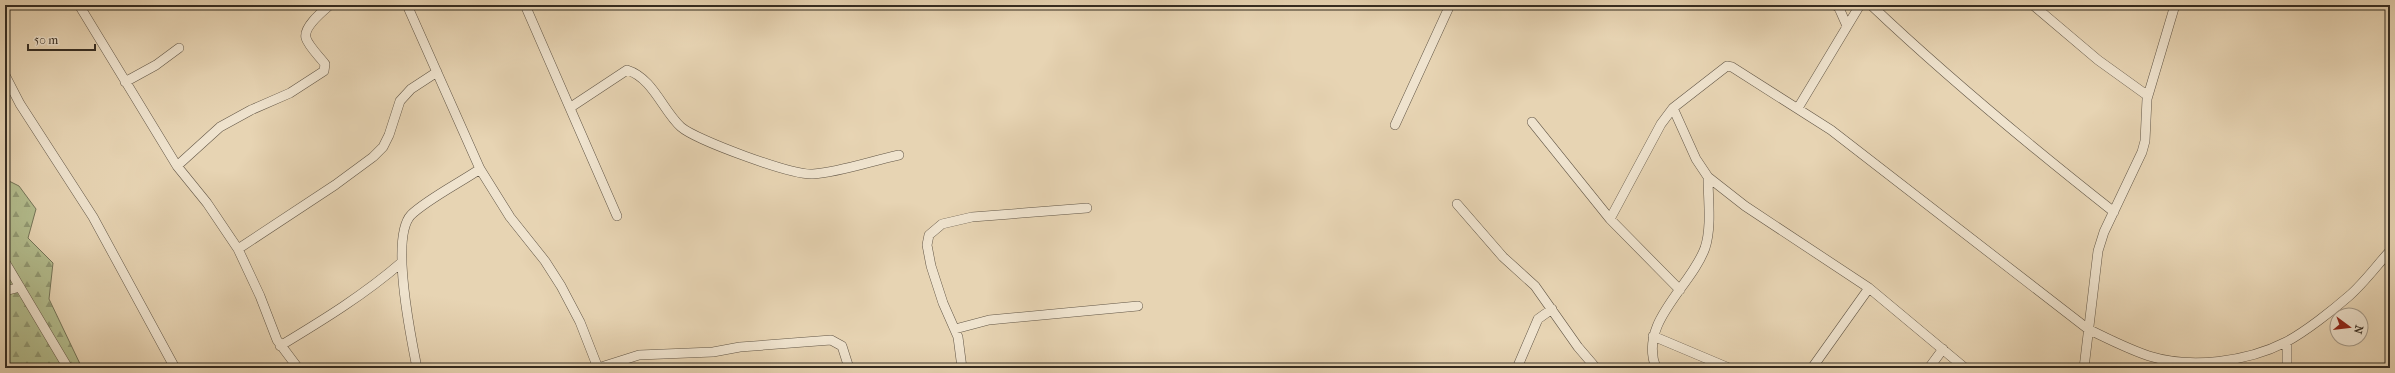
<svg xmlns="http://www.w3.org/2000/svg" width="2395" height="373" font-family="'IM FELL French Canon',serif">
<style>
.forest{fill:url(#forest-firs);stroke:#747458}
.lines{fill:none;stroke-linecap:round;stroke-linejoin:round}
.minor-casing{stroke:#625646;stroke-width:10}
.minor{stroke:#efe3ce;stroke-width:9}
</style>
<defs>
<pattern id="forest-firs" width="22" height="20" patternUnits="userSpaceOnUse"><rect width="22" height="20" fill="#b3bd8e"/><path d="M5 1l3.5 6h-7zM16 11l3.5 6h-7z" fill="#929a74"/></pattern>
</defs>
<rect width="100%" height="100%" fill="#e7d4b3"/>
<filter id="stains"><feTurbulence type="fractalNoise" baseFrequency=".005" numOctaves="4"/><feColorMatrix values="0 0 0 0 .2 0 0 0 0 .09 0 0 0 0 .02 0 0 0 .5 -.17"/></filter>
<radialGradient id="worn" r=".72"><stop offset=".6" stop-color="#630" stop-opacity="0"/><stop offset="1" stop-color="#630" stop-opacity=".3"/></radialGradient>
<path class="forest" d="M5 179 19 186 36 209 28 238 53 263 49 299 82 368H5Z"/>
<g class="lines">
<g class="minor-casing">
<path id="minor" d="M79 5 177 166 207 203 238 249 260 296 277 340 298 368
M407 5 480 169 510 217 545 261 561 286 580 322 598 368
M525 5 617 216
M1835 5 1839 8 1847 26
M1871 5C1949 79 2029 145 2114 212
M2033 5 2098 60 2148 96
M5 75 20 104 93 217 175 368
M125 82 156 65 179 48
M571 107 627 70C653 78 663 111 681 127 696 140 793 176 813 174 841 172 871 161 899 155
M1673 108 1696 159 1708 177 1745 206 1869 288 1965 368
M1798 108 1860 5
M1532 122 1610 219 1680 290
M1395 125 1450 5
M177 166 220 127 251 110 290 93 324 71 325 64C320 57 309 47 306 38 303 27 323 11 330 5
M1457 204 1503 257 1535 286 1578 347 1596 368
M1610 219 1661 124 1673 108 1727 66 1732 67 1831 130 2088 329C2108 339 2128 349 2149 356 2191 369 2247 362 2286 342 2305 332 2333 310 2349 296 2364 283 2377 265 2390 251
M238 249 335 185 373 157 383 147 389 135 400 101 411 89 437 72
M5 262 68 368
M5 291 20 287
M955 329 989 320 1138 306
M1653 336 1729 368
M2287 342V368
M280 346C323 320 364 295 402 262
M417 368C411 338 390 237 411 215 426 200 461 182 480 169
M598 368 639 355 713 352 740 347 831 340 842 346 849 368
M962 368 958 337 943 303 931 266 927 245 929 235 942 224 972 217 1087 208
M1517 368 1538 319 1552 309
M1656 368C1638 322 1691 287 1705 248 1712 227 1708 199 1708 177
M1812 368 1869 288
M1929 368 1943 349
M2084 368 2098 251 2104 232 2142 152 2145 141 2147 99 2175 5"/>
</g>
<use href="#minor" class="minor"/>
</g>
<rect width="2395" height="373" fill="none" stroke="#e7d4b3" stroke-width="20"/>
<rect x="6" y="6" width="2383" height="361" fill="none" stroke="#352c21" stroke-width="2"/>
<rect x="10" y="10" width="2375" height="353" fill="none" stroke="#352c21"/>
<g transform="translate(2349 327) rotate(105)"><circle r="19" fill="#efe3ce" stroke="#a59a89"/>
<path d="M0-3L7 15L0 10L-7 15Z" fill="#8f2418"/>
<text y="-6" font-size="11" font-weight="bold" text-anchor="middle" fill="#352c21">N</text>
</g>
<path d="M28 44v6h67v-6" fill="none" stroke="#352c21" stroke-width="2"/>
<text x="34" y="44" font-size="12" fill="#352c21" stroke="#efe3ce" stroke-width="3" paint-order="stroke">50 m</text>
<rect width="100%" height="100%" filter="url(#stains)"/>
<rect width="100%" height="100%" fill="url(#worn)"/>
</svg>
